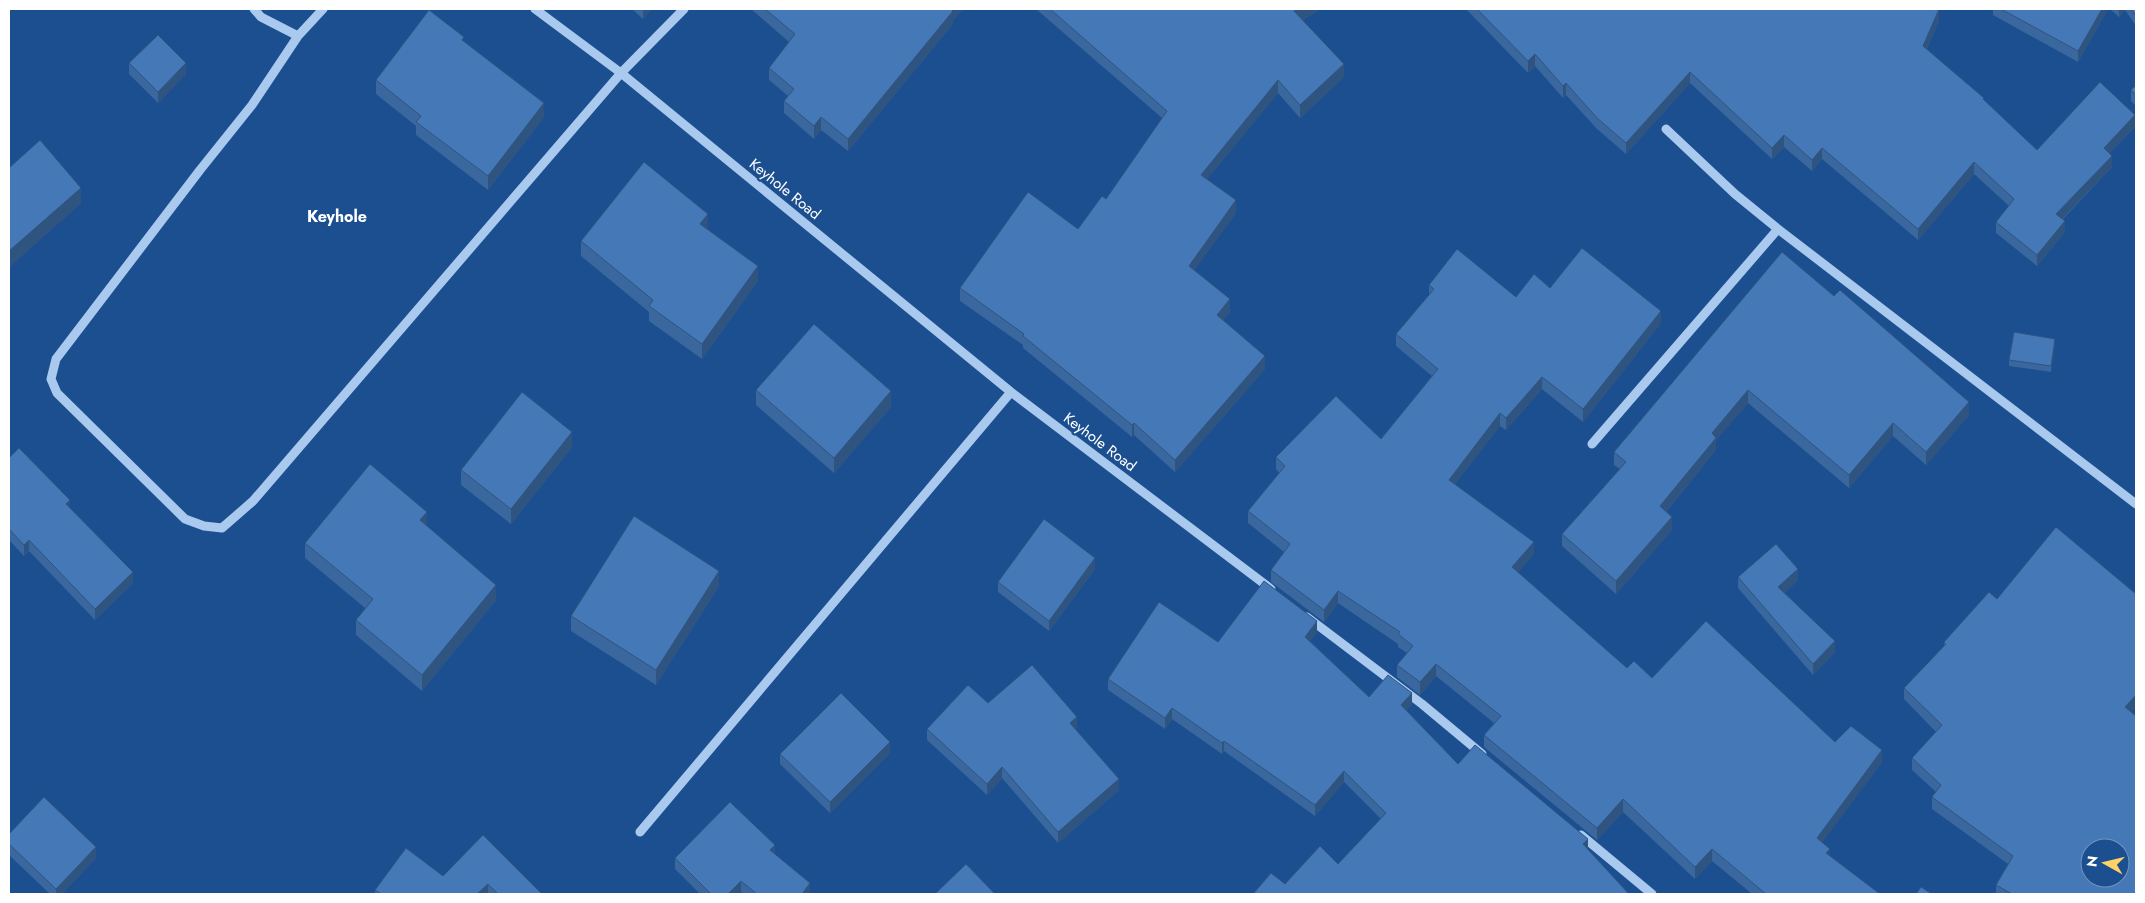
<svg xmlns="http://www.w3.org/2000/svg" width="2145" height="903" font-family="Jost,sans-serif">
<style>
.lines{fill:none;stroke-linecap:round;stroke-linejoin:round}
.minor{stroke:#a9c9ee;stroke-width:9}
.wall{fill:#3a679d}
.shaded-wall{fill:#305480}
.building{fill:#4478b7;stroke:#305480;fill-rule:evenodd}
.labels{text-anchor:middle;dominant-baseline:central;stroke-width:4.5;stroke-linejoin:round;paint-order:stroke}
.street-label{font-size:15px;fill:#fff;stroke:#1b4f8f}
.neighbourhood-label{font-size:16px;font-weight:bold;fill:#fff;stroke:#1b4f8f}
</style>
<rect width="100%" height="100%" fill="#1b4f8f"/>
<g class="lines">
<path class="minor" d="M254 9 261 17 298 36 323 9
M535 9 621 73 1011 392 1271 589
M298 36 252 105 200 170 56 359 51 379 57 393 185 519 204 526 222 528 253 501 621 73 684 9
M1666 129 1735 194 1778 229 2136 504
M1592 444 1778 229
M1307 617 1422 704 1482 754
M640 832 1011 392
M1581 835 1652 894"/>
</g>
<path class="wall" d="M632 9H652L643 19Z
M751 9H963L953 20V24L848 151 821 130 814 139 784 113V101L788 96 769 80V68L789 42Z
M1036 9H1321L1302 20 1344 77 1300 118 1278 93 1207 179 1236 213 1194 270 1230 312 1223 320 1265 369 1175 472 1134 435 1132 437 1023 348V345L960 301V288L1078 229 1106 199 1162 118Z
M1466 9H1938L1939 20 1927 49 1984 101 2037 150 2135 127 2110 153 2112 167 2063 219 2065 232 2037 266 1996 233V222L2009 206 1974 174 1918 240 1822 159 1812 171 1784 147 1772 159 1690 83 1626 154 1597 129 1566 95 1563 98 1535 66 1528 73Z
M1993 9H2108L2078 62 1993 15Z
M2110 9H2136V26L2125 10 2119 17Z
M464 41 544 117 488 190 416 135V126L376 94V80Z
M129 63 186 74 158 103 129 74Z
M2136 85V106L2131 101V90Z
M9 168 81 203 9 267Z
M708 229 758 281 702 359 649 321V312L581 256V241Z
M1782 252 1969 415 1926 465 1893 436 1849 488 1748 403 1716 440V450L1666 512 1672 530 1616 594 1562 546V534L1620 469 1614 465V452Z
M1429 285 1516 297 1550 288 1661 323 1583 422 1542 389 1506 430 1500 426 1455 484 1534 554 1518 572 1627 668 1652 678 1835 742 1882 762 1822 842 1830 856 1880 894H1752L1712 861 1695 879 1623 812 1597 840 1484 747V735L1494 723 1436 676 1420 695 1397 677V665L1407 653 1398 647V644L1338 603 1324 622 1271 582V570L1284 552 1248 523V511L1279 473 1276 469V457L1381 439 1432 376 1396 346V334L1429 295Z
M2055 344 2051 372 2009 366V360Z
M756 390 891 407 834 473 756 405Z
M572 447 511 524 461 485V470Z
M9 458 70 508 133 583 95 620 29 551 24 556 9 540Z
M427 527 496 600 422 691 356 635V620L365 608 305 558V543Z
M1095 569 1049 631 998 592V582Z
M1738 577 1798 580 1784 593 1835 652 1813 675 1738 588Z
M719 586 656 685 571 631V616Z
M2136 594V707L2131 712 2136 894H1996V885L2008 864 1932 809V797L1936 792 1912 770V758L1936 732 1904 699V688L1944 646V642L1997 599Z
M1317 632 1310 641 1369 697 1412 704 1406 710 1458 764 1588 839 1285 884 1338 864 1381 819 1344 782 1315 816 1224 751 1222 754 1172 719 1165 729 1108 690V679L1218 642Z
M988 703 1077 728 1075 729 1119 790 1058 843 1002 778 987 795 927 740V729Z
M890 753 830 813 780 764V754Z
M9 834 96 858 62 894H50L9 855Z
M775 854 810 894H744L741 892 738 894H700L675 869V858Z
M443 876 542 894H375V890Z"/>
<path class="shaded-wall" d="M643 9H652L643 19Z
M951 9H963L953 20V24L848 151V139Z
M1299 9H1321L1294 24V11Z
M1939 9V20L1923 58V46Z
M2102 9H2108L2078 62V51Z
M2119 9H2125V10L2119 17Z
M1535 54V66L1528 73V61Z
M186 63V74L158 103V92Z
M1344 64V77L1300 118V105Z
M1690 72V83L1626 154V143Z
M1278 80V93L1201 187V175Z
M1566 83V95L1563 98V86Z
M544 103V117L488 190V176Z
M2135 115V127L2104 159V148Z
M821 117V130L814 139V126Z
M1784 135V147L1772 159V148Z
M1822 148V159L1812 171V160Z
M2112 156V167L2056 225V214Z
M1974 162V174L1918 240V229Z
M81 188V203L9 267V251Z
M1236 200V213L1189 278V266Z
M708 214V229L700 224Z
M2065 221V232L2037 266V255Z
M758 266V281L702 359V344Z
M1230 299V312L1217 327V315Z
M1661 311V323L1583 422V409Z
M2055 339V344L2051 372V366Z
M1265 356V369L1175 472V460Z
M1542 377V389L1506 430V418Z
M1748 390V403L1716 440V450L1660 519V506L1712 433Z
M891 391V407L834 473V458Z
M1969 402V415L1926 465V452Z
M1500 413V426L1449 492V480Z
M1134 423V435L1132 437V425Z
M1893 423V436L1849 488V475Z
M572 432V447L511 524V509Z
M70 500V511L66 504Z
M427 512V527L420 520Z
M1672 517V530L1616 594V581Z
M29 540V551L24 556V545Z
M1534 542V554L1512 579V567Z
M1095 558V569L1049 631V621Z
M1798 569V580L1778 598V587Z
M719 571V586L656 685V670Z
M133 572V583L95 620V609Z
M496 585V600L422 691V675Z
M1338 591V603L1324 622V610Z
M1317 621V632L1305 648V637Z
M1835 641V652L1813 675V664Z
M1436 664V676L1420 695V682Z
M1412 693V704L1401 716V705Z
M2136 695V707L2125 719V707Z
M1172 708V719L1165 729V718Z
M1077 717V728L1070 734V723Z
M1224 741V751L1222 754V743Z
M890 742V753L830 813V802Z
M1882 750V762L1817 850V838Z
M1002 767V778L987 795V784Z
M1344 771V782L1315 816V805Z
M1119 779V790L1058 843V832Z
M1623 799V812L1597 840V828Z
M1588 839V849L1583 844Z
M775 845V856L770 850Z
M96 847V858L62 894H56V889Z
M1712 849V861L1695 879V867Z
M1830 849V861L1826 853Z
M741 881V892L738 894H728Z
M810 883V894H802Z
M488 884V894H477Z"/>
<path class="building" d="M765 9H952H951L953 11 848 139 821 117 814 126 784 101 794 89 769 68 795 34Z
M1050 9H1299L1294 11 1344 64 1300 105 1278 80 1201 175 1236 200 1189 266 1230 299 1217 315 1265 356 1175 460 1134 423 1132 425 1023 336 1024 334 960 288 1028 192 1078 229 1102 196 1106 199 1167 111Z
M1477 9H1939L1923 46 1984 98 1983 99 2037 150 2100 82 2135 115 2104 148 2112 156 2056 214 2065 221 2037 255 1996 222 2014 199 1974 162 1918 229 1822 148 1812 160 1784 135 1772 148 1690 72 1626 143 1597 118 1566 83 1563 86 1535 54 1528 61Z
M2001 9H2102L2078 51Z
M2131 9H2136V16Z
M429 10 464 37 462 40 544 103 488 176 416 122 421 116 376 80Z
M158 35 186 63 158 92 129 63Z
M2136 85V95L2131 90Z
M40 140 81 188 9 251V168Z
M644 162 708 214 700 224 758 266 702 344 649 306 653 300 581 241Z
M1582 248 1661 311 1583 409 1542 377 1506 418 1500 413 1449 480 1534 542 1512 567 1627 668 1634 661 1652 678 1706 621 1835 742 1851 726 1882 750 1817 838 1830 849 1826 853 1880 894H1766L1712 849 1695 867 1623 799 1597 828 1484 735 1501 716 1436 664 1420 682 1397 665 1413 646 1398 634 1400 632 1338 591 1324 610 1271 570 1290 544 1248 511 1285 466 1276 457 1336 396 1381 439 1438 369 1396 334 1434 289 1429 285 1457 249 1516 297 1534 274 1550 288Z
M1782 252 1834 296 1840 290 1969 402 1926 452 1893 423 1849 475 1748 390 1712 433 1716 438 1660 506 1672 517 1616 581 1562 534 1626 462 1614 452Z
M814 324 891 391 834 458 756 390Z
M2014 332 2055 339 2051 366 2009 360Z
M522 392 572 432 511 509 461 470Z
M19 448 70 500 66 504 133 572 95 609 29 540 24 545 9 529V458Z
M370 464 427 512 420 520 496 585 422 675 356 620 373 599 305 543Z
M634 516 719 571 656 670 571 616Z
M1044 519 1095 558 1049 621 998 582Z
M2056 527 2136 594V695L2125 707 2136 716V894H2012L1996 885 2013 856 1932 797 1941 785 1912 758 1942 725 1904 688 1946 644 1944 642 1989 592 1997 599ZM2090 848H2120V878H2090Z
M1776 544 1798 569 1778 587 1835 641 1813 664 1738 577Z
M1264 581 1317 621 1305 637 1369 697 1388 675 1412 693 1401 705 1458 764 1475 745 1588 839 1583 844 1629 894H1253L1271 873 1285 884 1320 846 1338 864 1386 813 1344 771 1315 805 1224 741 1222 743 1172 708 1165 718 1108 679 1159 602 1218 642Z
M1032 665 1077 717 1070 723 1119 779 1058 832 1002 767 987 784 927 729 968 685 988 703Z
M841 693 890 742 830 802 780 754Z
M44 797 96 847 56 889 9 844V834Z
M730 802 775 845 770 850 810 883 802 894H757L741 881 728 894H711L675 858Z
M483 835 542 894H498L488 884 477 894H381L375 890 406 848 443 876Z
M966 864 995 894H935Z
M1921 887 1932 894H1916Z"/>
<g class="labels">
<g class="street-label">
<text transform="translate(785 189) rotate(39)">Keyhole Road</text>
<text transform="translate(1100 442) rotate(37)">Keyhole Road</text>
</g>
<g class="neighbourhood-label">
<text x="337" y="216">Keyhole</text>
</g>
</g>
<rect width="2145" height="903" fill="none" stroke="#ffffff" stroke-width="20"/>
<g transform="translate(2105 863) rotate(278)"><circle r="24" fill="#1b4f8f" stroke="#7695bc"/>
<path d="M0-4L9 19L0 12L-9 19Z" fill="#ffd166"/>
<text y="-8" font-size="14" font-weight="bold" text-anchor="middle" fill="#ffffff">N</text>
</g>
</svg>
